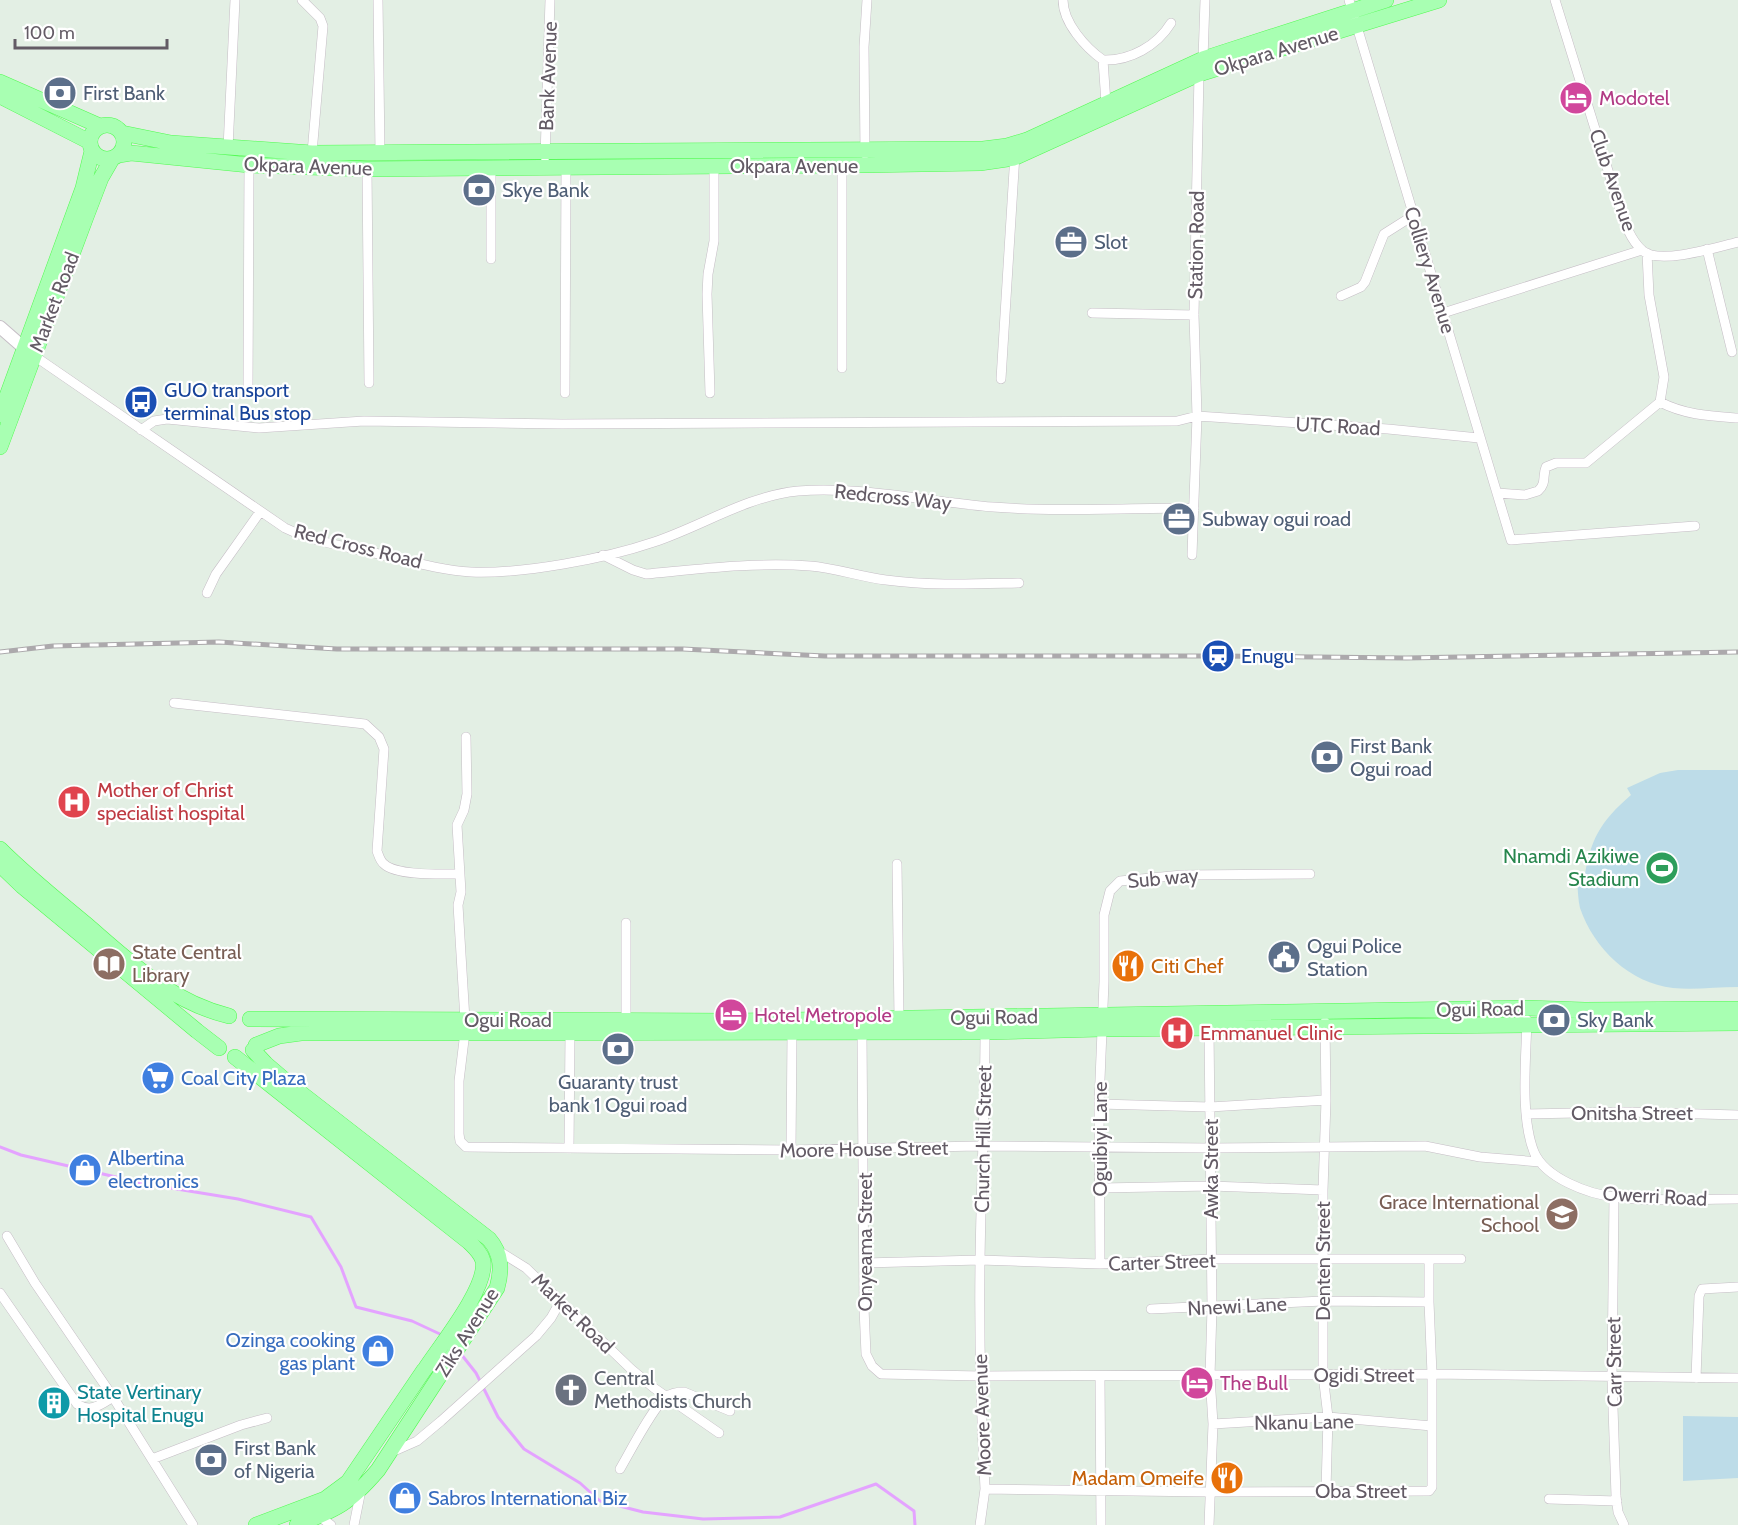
<svg xmlns="http://www.w3.org/2000/svg" width="1738" height="1525" font-family="Cabin,sans-serif">
<style>
.pitch{fill:#bddce8}
.lines{fill:none;stroke-linecap:round;stroke-linejoin:round}
.stream{stroke:#e4a3ff;stroke-width:3}
.minor-casing{stroke:#c5bdc5;stroke-width:10}
.tertiary-casing{stroke:#c5bdc5;stroke-width:14}
.primary-casing{stroke:#50fb50;stroke-width:16}
.minor{stroke:#fff;stroke-width:9}
.tertiary{stroke:#fff;stroke-width:12}
.primary{stroke:#a8ffb2;stroke-width:15}
.rail-casing{stroke:#aca9ac;stroke-width:5}
.rail{stroke:#fff;stroke-width:3;stroke-dasharray:9;stroke-linecap:butt}
.labels{text-anchor:middle;dominant-baseline:central;stroke-width:4.5;stroke-linejoin:round;paint-order:stroke}
.street-label{font-size:20px;fill:#635b65;stroke:#fff}
.service-label{font-size:20px;fill:#4e5e75;stroke:#fff;text-anchor:start}
.hotel-label{font-size:20px;fill:#b23c85;stroke:#fff;text-anchor:start}
.transit-label{font-size:20px;fill:#164399;stroke:#fff;text-anchor:start}
.health-label{font-size:20px;fill:#be3a42;stroke:#fff;text-anchor:start}
.leisure-label{font-size:20px;fill:#27864d;stroke:#fff;text-anchor:end}
.education-label{font-size:20px;fill:#785e54;stroke:#fff;text-anchor:start}
.food-label{font-size:20px;fill:#c56008;stroke:#fff;text-anchor:start}
.shop-label{font-size:20px;fill:#366cbe;stroke:#fff;text-anchor:start}
.worship-label{font-size:20px;fill:#5b616d;stroke:#fff;text-anchor:start}
.culture-label{font-size:20px;fill:#0d838f;stroke:#fff;text-anchor:start}
</style>
<rect width="100%" height="100%" fill="#e3efe4"/>
<path class="pitch" d="M1678 770H1738V987C1717 987 1694 990 1673 988 1630 983 1594 949 1580 908 1578 900 1578 890 1577 881H1584C1590 839 1600 822 1631 795L1627 788 1660 773Z
M1683 1416 1738 1417V1478L1683 1481Z"/>
<g class="lines">
<path class="stream" d="M0 1147 21 1155 146 1184 238 1199 311 1217 341 1267 356 1307 412 1321 442 1335
M461 1354 476 1373 498 1417 524 1449 580 1483 600 1501 643 1512 703 1519 780 1517 876 1484 914 1511 915 1525"/>
<g class="minor-casing">
<path id="minor" d="M302 0 320 18 323 26 312 153
M378 0 380 153
M1063 0C1063 23 1086 48 1103 60 1130 61 1157 46 1171 23
M1349 0 1511 540 1695 526
M1555 0 1619 206C1624 221 1630 240 1643 251 1659 265 1718 247 1738 242
M1103 60 1106 103
M228 148 235 0
M865 154 864 47 867 0
M545 157 550 0
M367 169 369 383
M491 169V259
M1707 249 1732 352
M1341 296 1361 287 1365 282 1384 234 1414 215
M1092 313 1194 315
M1443 313 1642 250
M33 355 285 528C312 541 342 546 370 552 403 559 437 570 471 572 523 574 604 559 654 542 702 526 747 496 798 491 863 486 929 502 993 507 1059 512 1127 508 1194 508
M842 368V165
M1001 379 1015 154
M248 389 249 165
M565 393 566 166
M710 393 707 294 708 274 714 241V166
M1660 402C1685 415 1710 416 1738 418
M141 430 154 421 167 419 259 428 364 421 562 424 1177 421 1197 416 1388 429 1479 438
M1497 493 1525 495 1538 491C1547 483 1542 476 1546 467L1556 463H1586L1660 402 1664 377 1649 295 1647 253
M603 555 633 570 646 574C700 569 755 562 810 566 836 568 860 577 886 580 930 586 974 584 1019 583
M1192 555 1197 416 1194 315 1199 74 1203 59 1205 0
M207 593 216 574 260 512
M174 703 365 724 379 737 384 749 377 851C379 856 380 861 384 864 397 876 441 874 459 874
M897 864 899 1018
M465 1020 458 905 461 892 457 825 464 810 467 794 466 737
M626 1020V923
M1527 1020C1526 1058 1520 1117 1534 1152 1545 1178 1588 1194 1615 1197 1655 1202 1698 1199 1738 1199
M1325 1022 1326 1100 1323 1190V1375L1328 1417 1326 1490
M1209 1029 1212 1308 1210 1376 1213 1424 1209 1525
M985 1030C985 1107 981 1184 980 1262 979 1337 981 1413 985 1489L1210 1492 1429 1491 1432 1487V1374L1429 1302 1323 1301 1151 1309
M465 1032 459 1081V1134L460 1141 466 1147 791 1150 978 1146 1210 1148 1425 1146 1480 1157 1540 1162
M862 1033 864 1308 866 1354 872 1366 881 1374 981 1376 1432 1374 1738 1378
M1099 1104 1210 1107 1326 1100
M1526 1114 1627 1112 1738 1115
M569 1149 570 1033
M791 1150 792 1033
M1100 1188 1211 1186 1323 1190
M1614 1197 1612 1378 1616 1496 1618 1512 1624 1525
M7 1236 35 1283 113 1397 193 1525
M497 1250 526 1268 631 1369 654 1388 719 1433
M864 1263 980 1260 1100 1264 1211 1259H1461
M1100 1264 1099 1104 1104 982V915L1110 891 1120 881 1182 875 1310 874
M0 1293 77 1404C91 1413 100 1405 113 1397
M1429 1302V1259
M1100 1376 1101 1525
M1696 1378 1699 1296 1702 1289 1738 1287
M1213 1424 1328 1417 1432 1426
M392 1452 417 1441 441 1421 536 1336 551 1318 560 1302
M152 1459 241 1425 267 1418
M620 1469C630 1452 653 1407 666 1397 671 1393 678 1392 684 1392L730 1411
M1549 1499 1617 1501
M319 1516 331 1525
M354 1525 361 1490
M980 1525 985 1489"/>
</g>
<g class="tertiary-casing">
<path id="tertiary" d="M0 327 24 348"/>
</g>
<g class="primary-casing">
<path id="primary" d="M0 82 100 126
M0 96 90 142
M90 142a17 17 0 1 1 34 0a17 17 0 1 1-34 0Z
M122 133 171 143 312 153 983 149 1007 146 1027 140 1203 59 1386 0
M119 155 131 153 249 165 367 169 863 165 980 163 1014 158 1199 74 1439 0
M0 415 83 188 92 151
M0 447 86 217 101 178 112 159
M0 849C27 876 57 900 87 925 131 963 171 1002 229 1016
M0 865 22 886 197 1031 219 1048
M250 1019 736 1021 1527 1008 1585 1010 1738 1009
M256 1045 279 1036 301 1033 985 1032 1101 1029 1738 1023
M253 1050 266 1064 293 1087 489 1239C502 1254 502 1270 497 1288L378 1470C349 1504 337 1509 297 1525
M235 1057 469 1242C475 1248 481 1253 483 1261 488 1287 440 1346 425 1369
M256 1525 325 1499 348 1482 424 1370"/>
</g>
<use href="#minor" class="minor"/>
<use href="#tertiary" class="tertiary"/>
<use href="#primary" class="primary"/>
<g class="rail-casing">
<path id="rail" d="M0 652 53 646 219 642 337 649H683L825 656H1218L1406 658 1738 652"/>
</g>
<use href="#rail" class="rail"/>
</g>
<defs>
<g id="bank-disc" transform="scale(1.725)"><circle r="9.5" fill="#5c6f8a" stroke="#fff"/><path d="M-6-4H6V4H-6ZM0-2.3a2.3 2.3 0 1 0 0 4.6a2.3 2.3 0 1 0 0-4.6Z" fill="#fff"/></g>
<g id="hotel-disc" transform="scale(1.725)"><circle r="9.5" fill="#d1479c" stroke="#fff"/><path d="M-6-4.5h1.5V1H6V5H4.5V3h-9V5H-6ZM-4 0a1.8 1.8 0 1 1 3.6 0ZM.5 0V-2.5h3Q6-2.5 6 0Z" fill="#fff"/></g>
<g id="office-disc" transform="scale(1.725)"><circle r="9.5" fill="#5c6f8a" stroke="#fff"/><path d="M-6-3h4V-5.5h4V-3h4V5H-6ZM-1-4.5V-3h2v-1.5ZM-6 0V1H6V0Z" fill="#fff"/></g>
<g id="bus-disc" transform="scale(1.725)"><circle r="9.5" fill="#1a4fb4" stroke="#fff"/><path d="M-5-6H5V4H4V6H2V4H-2V6H-4V4H-5ZM-3.5-4V0h7V-4ZM-3.5 1.2v1.5H-2V1.2ZM2 1.2v1.5H3.5V1.2Z" fill="#fff"/></g>
<g id="station-disc" transform="scale(1.725)"><circle r="9.5" fill="#1a4fb4" stroke="#fff"/><path d="M-3-6H3Q5-6 5-4V2Q5 4 3 4L4.5 6H3L1.5 4h-3L-3 6H-4.5L-3 4Q-5 4-5 2V-4Q-5-6-3-6ZM-3.5-4v3h7v-3ZM-3.5 1v1.5H-2V1ZM2 1v1.5H3.5V1Z" fill="#fff"/></g>
<g id="hospital-disc" transform="scale(1.725)"><circle r="9.5" fill="#e0444e" stroke="#fff"/><path d="M-5-5h3v3.5h4V-5h3V5h-3V1.5h-4V5h-3Z" fill="#fff"/></g>
<g id="stadium-disc" transform="scale(1.725)"><circle r="9.5" fill="#2e9e5b" stroke="#fff"/><path d="M0-5a6.5 5 0 1 0 0 10a6.5 5 0 1 0 0-10ZM-3.5-1.8h7v3.6h-7Z" fill="#fff"/></g>
<g id="civic-disc" transform="scale(1.725)"><circle r="9.5" fill="#5c6f8a" stroke="#fff"/><path d="M-.6-6.5H3V-4.5H.6V-3L4-1V1h2V6H-6V1h2V-1L-.6-3ZM-1.2 2.5V6h2.4V2.5Z" fill="#fff"/></g>
<g id="library-disc" transform="scale(1.725)"><circle r="9.5" fill="#8d6e63" stroke="#fff"/><path d="M-6-4Q-3-5.5-.7-3.5V5Q-3 3-6 4ZM6-4Q3-5.5 .7-3.5V5Q3 3 6 4Z" fill="#fff"/></g>
<g id="restaurant-disc" transform="scale(1.725)"><circle r="9.5" fill="#e8710a" stroke="#fff"/><path d="M-5-6h1v4h1v-4h1v4h1v-4h1v5L-1.5 .5V6h-2V.5L-5-1ZM5-6V6H3V1.5H1.5Q1.5-4 5-6Z" fill="#fff"/></g>
<g id="supermarket-disc" transform="scale(1.725)"><circle r="9.5" fill="#3f7fe0" stroke="#fff"/><path d="M-6-5.5h2.5l.6 2H6L4.5 2H-2.5L-4.4-4H-6ZM-1.5 3.2a1.3 1.3 0 1 0 .1 0ZM3 3.2a1.3 1.3 0 1 0 .1 0Z" fill="#fff"/></g>
<g id="shop-disc" transform="scale(1.725)"><circle r="9.5" fill="#3f7fe0" stroke="#fff"/><path d="M-5-2.5h2.3a2.7 3.5 0 0 1 5.4 0H5L5.5 6h-11ZM-1.5-2.5h3a1.5 2.3 0 0 0-3 0Z" fill="#fff"/></g>
<g id="school-disc" transform="scale(1.725)"><circle r="9.5" fill="#8d6e63" stroke="#fff"/><path d="M0-5L7-2L0 1L-7-2ZM-4 1L0 2.5L4 1V4Q0 6-4 4Z" fill="#fff"/></g>
<g id="church-disc" transform="scale(1.725)"><circle r="9.5" fill="#6b7280" stroke="#fff"/><path d="M-1.2-6h2.4v3.5h3.3v2.4h-3.3V6h-2.4V-.1h-3.3v-2.4h3.3Z" fill="#fff"/></g>
<g id="building-disc" transform="scale(1.725)"><circle r="9.5" fill="#0f9aa8" stroke="#fff"/><path d="M-4-6H4V6H1V3H-1V6H-4ZM-2.5-4.3h1.7v1.8h-1.7ZM.8-4.3h1.7v1.8H.8ZM-2.5-1h1.7V.8h-1.7ZM.8-1h1.7V.8H.8Z" fill="#fff"/></g>
</defs>
<g fill-rule="evenodd">
<use href="#bank-disc" x="60" y="93"/>
<use href="#hotel-disc" x="1576" y="98"/>
<use href="#bank-disc" x="479" y="190"/>
<use href="#office-disc" x="1071" y="242"/>
<use href="#bus-disc" x="141" y="402"/>
<use href="#office-disc" x="1179" y="519"/>
<use href="#station-disc" x="1218" y="656"/>
<use href="#bank-disc" x="1327" y="757"/>
<use href="#hospital-disc" x="74" y="802"/>
<use href="#stadium-disc" x="1662" y="868"/>
<use href="#civic-disc" x="1284" y="957"/>
<use href="#library-disc" x="109" y="964"/>
<use href="#restaurant-disc" x="1128" y="966"/>
<use href="#hotel-disc" x="731" y="1015"/>
<use href="#bank-disc" x="1554" y="1020"/>
<use href="#hospital-disc" x="1177" y="1033"/>
<use href="#bank-disc" x="618" y="1049"/>
<use href="#supermarket-disc" x="158" y="1078"/>
<use href="#shop-disc" x="85" y="1170"/>
<use href="#school-disc" x="1562" y="1214"/>
<use href="#shop-disc" x="378" y="1351"/>
<use href="#hotel-disc" x="1197" y="1383"/>
<use href="#church-disc" x="571" y="1390"/>
<use href="#building-disc" x="54" y="1403"/>
<use href="#bank-disc" x="211" y="1460"/>
<use href="#restaurant-disc" x="1227" y="1478"/>
<use href="#shop-disc" x="405" y="1498"/>
</g>
<g class="labels">
<g class="street-label">
<text transform="translate(1276 51) rotate(-17)">Okpara Avenue</text>
<text transform="translate(548 76) rotate(-88)">Bank Avenue</text>
<text transform="translate(308 166) rotate(2)">Okpara Avenue</text>
<text x="794" y="166">Okpara Avenue</text>
<text transform="translate(1613 180) rotate(71)">Club Avenue</text>
<text transform="translate(1196 245) rotate(-89)">Station Road</text>
<text transform="translate(1430 270) rotate(73)">Colliery Avenue</text>
<text transform="translate(54 302) rotate(-69)">Market Road</text>
<text transform="translate(1338 426) rotate(3)">UTC Road</text>
<text transform="translate(893 497) rotate(6)">Redcross Way</text>
<text transform="translate(358 546) rotate(14)">Red Cross Road</text>
<text transform="translate(1163 878) rotate(-5)">Sub way</text>
<text transform="translate(1480 1009) rotate(-1)">Ogui Road</text>
<text transform="translate(994 1017) rotate(-1)">Ogui Road</text>
<text x="508" y="1020">Ogui Road</text>
<text x="1632" y="1113">Onitsha Street</text>
<text transform="translate(983 1139) rotate(-89)">Church Hill Street</text>
<text transform="translate(1100 1139) rotate(-90)">Oguibiyi Lane</text>
<text transform="translate(864 1149) rotate(-1)">Moore House Street</text>
<text transform="translate(1211 1169) rotate(-90)">Awka Street</text>
<text transform="translate(1655 1196) rotate(3)">Owerri Road</text>
<text transform="translate(865 1242) rotate(-90)">Onyeama Street</text>
<text transform="translate(1323 1261) rotate(-90)">Denten Street</text>
<text transform="translate(1162 1262) rotate(-2)">Carter Street</text>
<text transform="translate(1237 1306) rotate(-3)">Nnewi Lane</text>
<text transform="translate(573 1313) rotate(44)">Market Road</text>
<text transform="translate(467 1332) rotate(-58)">Ziks Avenue</text>
<text transform="translate(1614 1362) rotate(-91)">Carr Street</text>
<text x="1364" y="1375">Ogidi Street</text>
<text transform="translate(982 1415) rotate(-92)">Moore Avenue</text>
<text transform="translate(1304 1422) rotate(-1)">Nkanu Lane</text>
<text x="1361" y="1491">Oba Street</text>
</g>
<g class="service-label">
<text x="83" y="93">First Bank</text>
<text x="502" y="190">Skye Bank</text>
<text x="1094" y="242">Slot</text>
<text x="1202" y="519">Subway ogui road</text>
<text x="1350" y="746">First Bank<tspan x="1350" dy="23">Ogui road</tspan></text>
<text x="1307" y="946">Ogui Police<tspan x="1307" dy="23">Station</tspan></text>
<text x="1577" y="1020">Sky Bank</text>
<text x="618" y="1082" text-anchor="middle">Guaranty trust<tspan x="618" dy="23">bank 1 Ogui road</tspan></text>
<text x="234" y="1448">First Bank<tspan x="234" dy="23">of Nigeria</tspan></text>
</g>
<g class="hotel-label">
<text x="1599" y="98">Modotel</text>
<text x="754" y="1015">Hotel Metropole</text>
<text x="1220" y="1383">The Bull</text>
</g>
<g class="transit-label">
<text x="164" y="390">GUO transport<tspan x="164" dy="23">terminal Bus stop</tspan></text>
<text x="1241" y="656">Enugu</text>
</g>
<g class="health-label">
<text x="97" y="790">Mother of Christ<tspan x="97" dy="23">specialist hospital</tspan></text>
<text x="1200" y="1033">Emmanuel Clinic</text>
</g>
<g class="leisure-label">
<text x="1639" y="856">Nnamdi Azikiwe<tspan x="1639" dy="23">Stadium</tspan></text>
</g>
<g class="education-label">
<text x="132" y="952">State Central<tspan x="132" dy="23">Library</tspan></text>
<text x="1539" y="1202" text-anchor="end">Grace International<tspan x="1539" dy="23">School</tspan></text>
</g>
<g class="food-label">
<text x="1151" y="966">Citi Chef</text>
<text x="1204" y="1478" text-anchor="end">Madam Omeife</text>
</g>
<g class="shop-label">
<text x="181" y="1078">Coal City Plaza</text>
<text x="108" y="1158">Albertina<tspan x="108" dy="23">electronics</tspan></text>
<text x="355" y="1340" text-anchor="end">Ozinga cooking<tspan x="355" dy="23">gas plant</tspan></text>
<text x="428" y="1498">Sabros International Biz</text>
</g>
<g class="worship-label">
<text x="594" y="1378">Central<tspan x="594" dy="23">Methodists Church</tspan></text>
</g>
<g class="culture-label">
<text x="77" y="1392">State Vertinary<tspan x="77" dy="23">Hospital Enugu</tspan></text>
</g>
</g>
<path d="M15 39v9h152v-9" fill="none" stroke="#635b65" stroke-width="3"/>
<text x="24" y="39" font-size="18" fill="#635b65" stroke="#ffffff" stroke-width="4.5" paint-order="stroke">100 m</text>
</svg>
